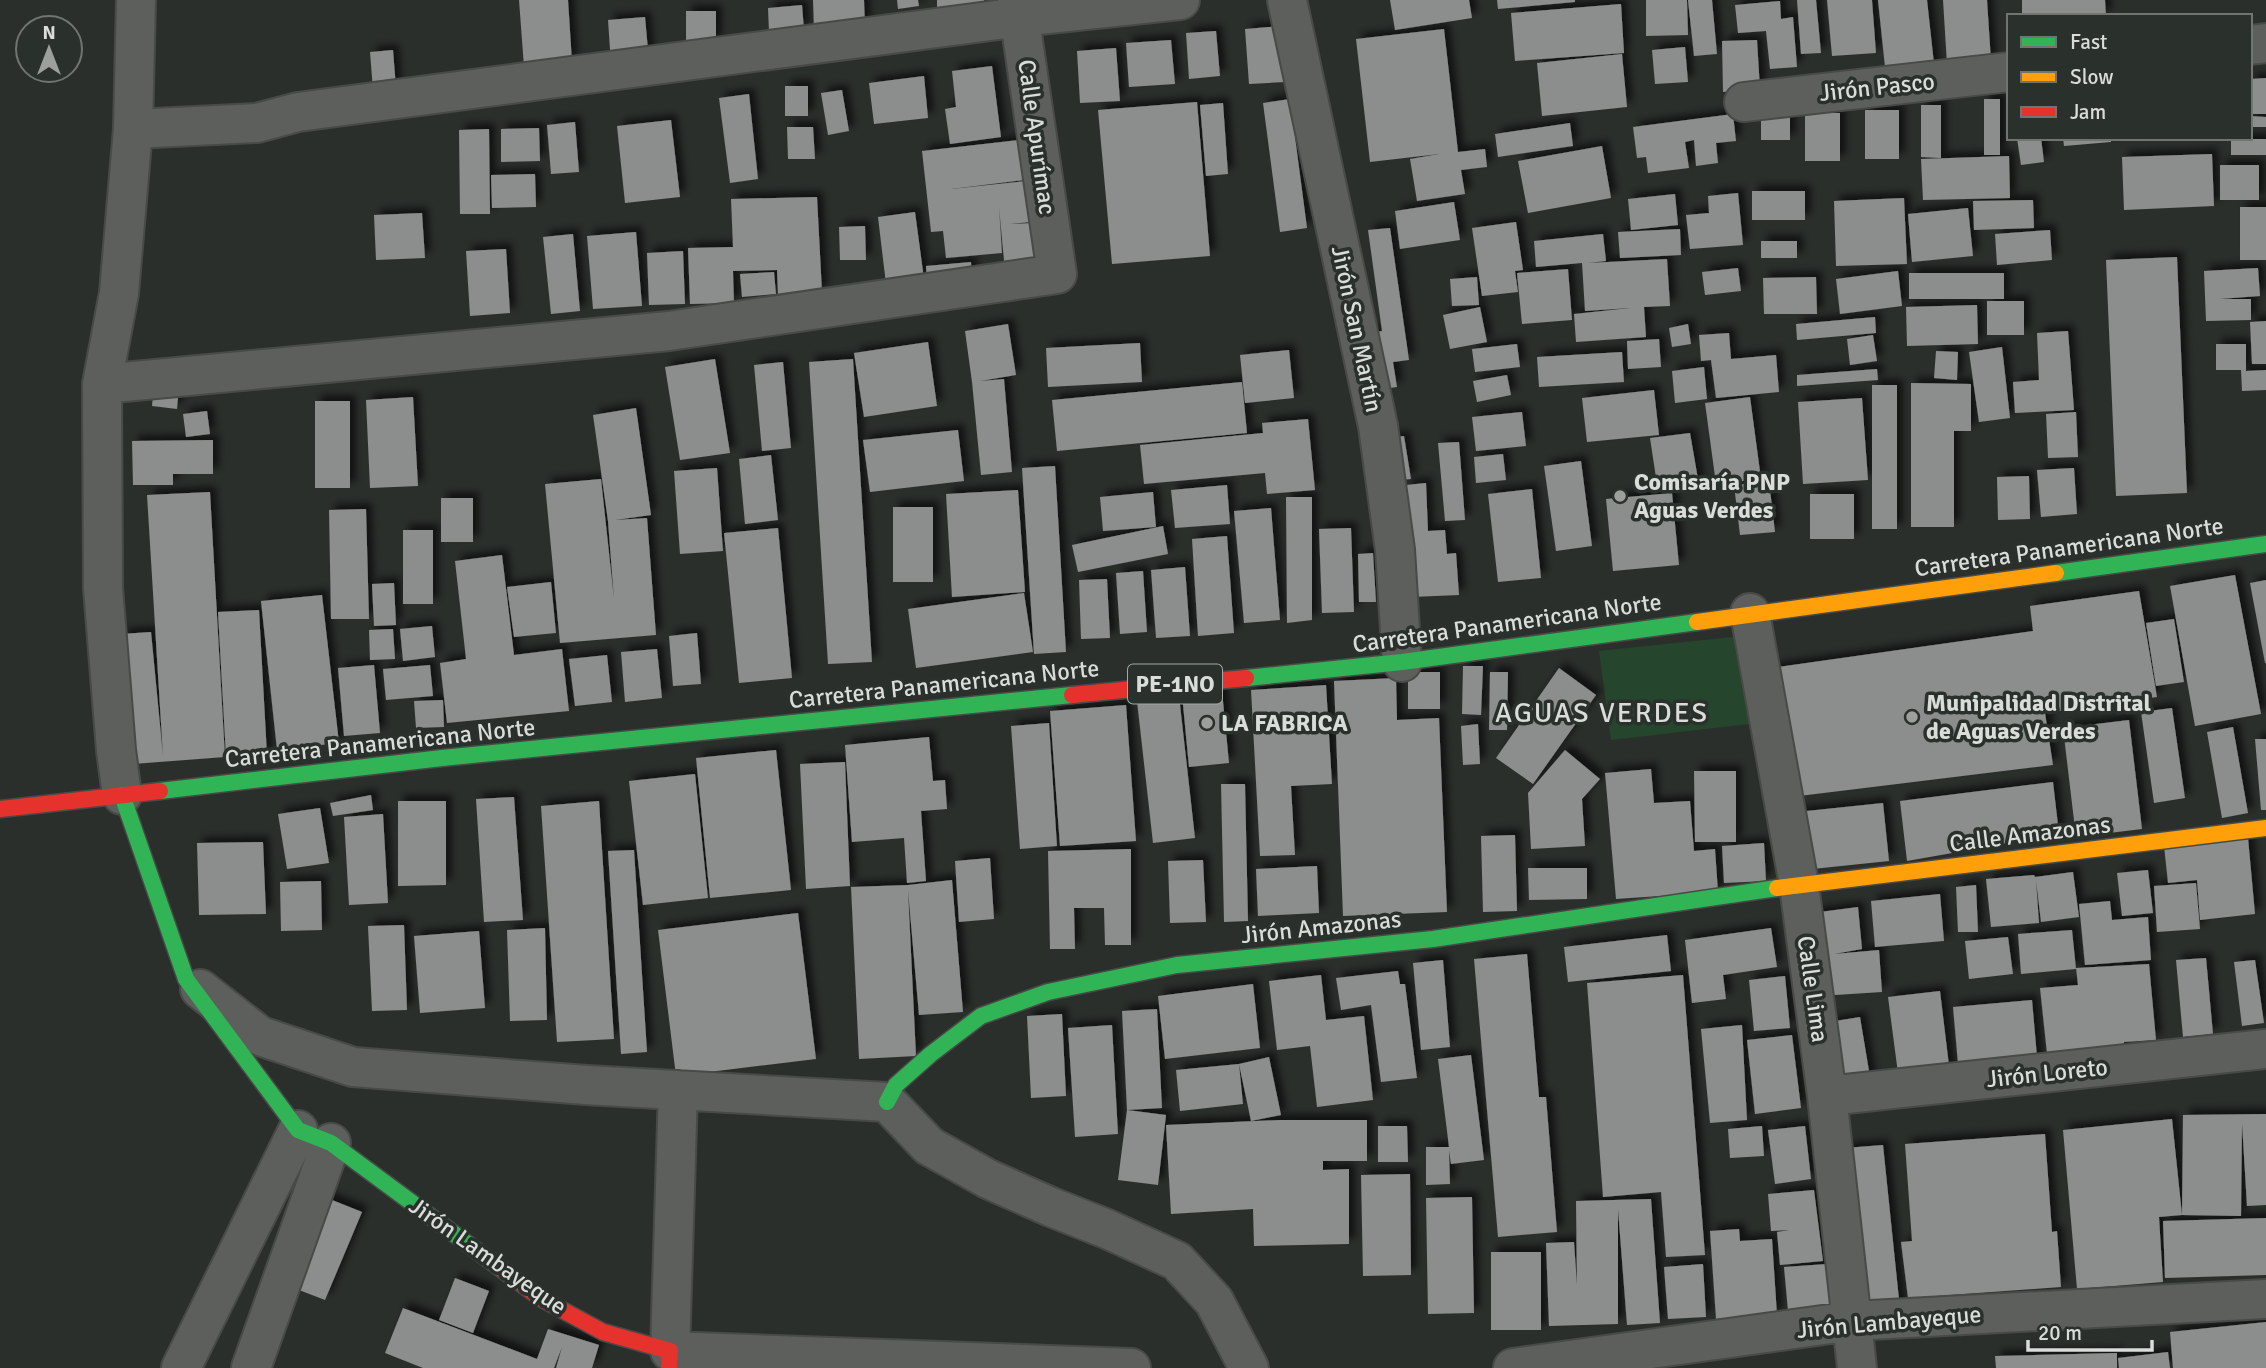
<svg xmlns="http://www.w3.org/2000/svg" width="2266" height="1368" font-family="Signika,sans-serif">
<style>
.green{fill:#25462c}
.building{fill:#8b8e8c;filter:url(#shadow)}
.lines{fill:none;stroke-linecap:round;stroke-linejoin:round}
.street-casing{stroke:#484a48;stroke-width:42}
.fast-casing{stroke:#484a48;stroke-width:19}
.slow-casing{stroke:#484a48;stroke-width:19}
.jam-casing{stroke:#484a48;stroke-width:19}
.street{stroke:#5d5f5d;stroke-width:38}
.fast{stroke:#30b455;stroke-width:16}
.slow{stroke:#ff9f0a;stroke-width:16}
.jam{stroke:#e5322d;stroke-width:16}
.poi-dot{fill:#9c9f9c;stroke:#2a302b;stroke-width:2.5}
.labels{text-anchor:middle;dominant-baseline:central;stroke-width:7;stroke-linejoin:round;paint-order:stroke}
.shield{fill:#2a302b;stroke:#a4a8a5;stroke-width:2}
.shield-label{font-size:23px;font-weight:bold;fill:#d9dcd9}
.street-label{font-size:24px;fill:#d9dcd9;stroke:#2a302b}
.poi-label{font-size:24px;font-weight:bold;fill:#d9dcd9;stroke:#2a302b;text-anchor:start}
.quarter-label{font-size:28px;letter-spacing:2px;fill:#d9dcd9;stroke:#2a302b}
</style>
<defs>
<filter id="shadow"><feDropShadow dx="6" dy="-6" stdDeviation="3.5" flood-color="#0009"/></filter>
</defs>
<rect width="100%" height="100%" fill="#2b2f2c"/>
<path class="green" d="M1733 637 1749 724 1611 740 1599 651Z"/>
<path class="building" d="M519 0H568L572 62 524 67Z
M813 0H864L865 27 814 29Z
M897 0H918L919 6 898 9Z
M937 0H984L985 5 937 9Z
M1390 0H1469L1472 18 1395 30Z
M1497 0H1575V2L1498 9Z
M1646 0H1687L1688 35 1646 36Z
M1688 0H1712L1717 54 1694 56Z
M1797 0H1816L1821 53 1801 54Z
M1827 0H1872L1876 53 1832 56Z
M1878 0H1927L1935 73 1886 77Z
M1943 0H1987L1991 61 1947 64Z
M2022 0H2105L2106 16H2022Z
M1780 1 1781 19 1793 17 1797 67 1770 69 1766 31 1738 33 1735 5Z
M1621 4 1624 53 1515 61 1511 13Z
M802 5 804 30 769 32 768 8Z
M686 11H716V43H686Z
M645 17 649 61 611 64 608 20Z
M1281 26 1285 82 1249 84 1245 29Z
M1444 29 1458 152 1485 149 1487 167 1461 170 1465 194 1417 201 1410 159 1439 154 1370 162 1356 39Z
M1216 31 1220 76 1189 79 1186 33Z
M1171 40 1175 84 1129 87 1126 43Z
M1757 40 1760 89 1723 92 1722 41Z
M1685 47 1688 82 1655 84 1652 50Z
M1116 48 1120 101 1080 103 1077 51Z
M393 50 396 88 373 90 370 52Z
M1622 54 1627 107 1542 116 1537 63Z
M992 66 1001 137 950 144 945 109 956 107 952 71Z
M924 76 928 118 874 124 869 83Z
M2266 78V114H2250V79Z
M785 86H808V116H785Z
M842 90 849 131 828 135 821 93Z
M749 94 758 179 730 183 719 98Z
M1290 99 1307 228 1280 232 1263 103Z
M1984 99H2000V155H1984Z
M1197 102 1210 256 1112 264 1098 110Z
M1223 103 1228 174 1206 176 1200 105Z
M1921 105H1941V158L1921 157Z
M1865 110H1899V159H1865Z
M1761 113H1790V140H1761Z
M1805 113H1840V161H1805Z
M1733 114 1736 141 1716 143 1718 163 1696 166 1694 140 1685 142 1689 168 1648 173 1646 157 1637 158 1633 127Z
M2250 116 2266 117V127H2250Z
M671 120 680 197 625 203 617 126Z
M575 122 579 172 551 174 547 125Z
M1570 123 1573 146 1498 157 1495 134Z
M787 127H813L815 159H788Z
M539 128 540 161 501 162V129Z
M489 129 490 214H460L459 130Z
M2017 138H2041L2044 162 2021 165Z
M2063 138H2111V142L2064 146Z
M2231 139H2266V155H2231Z
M1019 140 1024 180 951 189 1035 180 1040 221 1010 224 1036 223 1040 268 1005 271 999 207 1002 253 946 258 943 231 931 232 922 151Z
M1602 146 1611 198 1528 213 1518 161Z
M2212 154 2214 206 2124 210 2122 157Z
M2009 156 2010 198 1923 200 1921 159Z
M2220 165H2259V200H2220Z
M535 174 536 207 492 208 491 175Z
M1752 191H1805V220H1752Z
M1738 193 1743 245 1690 249 1686 215 1709 213 1708 196Z
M1675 194 1678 225 1631 230 1628 199Z
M817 197 822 292 778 294 777 270 733 271 734 303 690 304 688 248 733 247 731 199Z
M1904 198 1907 264 1836 266 1834 201Z
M2033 200 2034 228 1974 230 1973 201Z
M1454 202 1460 240 1400 249 1395 211Z
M2240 207H2266V260H2240Z
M1968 208 1973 256 1912 262 1908 214Z
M915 212 924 279 886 284 878 217Z
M422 213 425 258 376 260 374 215Z
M1516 222 1523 270 1515 271 1518 292 1482 296 1472 228Z
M865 226 866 260H840L839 227Z
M1390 228 1409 360 1393 362 1397 387 1376 390 1368 333 1382 331 1368 230Z
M1680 229 1681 255 1620 258 1618 232Z
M2050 230 2052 260 1997 265 1995 234Z
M636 232 642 306 593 309 587 236Z
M573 234 580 311 551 314 543 237Z
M1603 234 1606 261 1588 263 1667 259 1670 306 1644 307 1646 337 1576 342 1574 314 1630 308 1585 311 1582 263 1536 267 1534 241Z
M1761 241H1797V258H1761Z
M506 249 510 313 470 316 466 251Z
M683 251 685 304 649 305 647 253Z
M2177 257 2187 493 2116 496 2106 260Z
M971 262 972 278 927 281 926 266Z
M1738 268 1741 291 1705 295 1702 272Z
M2258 268 2260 296 2219 299H2251V320L2206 321 2204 271Z
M1568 269 1572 320 1522 324 1517 273Z
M1898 271 1902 306 1840 314 1836 279Z
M774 272 776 294 742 297 740 274Z
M1909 273H2004V299H1909Z
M1477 277 1479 305 1452 306 1450 279Z
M1816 277 1817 314H1764L1763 278Z
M1987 301H2024V335H1987Z
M1977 305 1978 344 1907 346 1906 307Z
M1480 307 1487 342 1450 349 1443 315Z
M1875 317 1876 333 1797 340 1796 324Z
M2266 321V364H2252L2250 322Z
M1008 324 1016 375 980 381 1004 379 1012 472 981 475 972 382 965 331Z
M1688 324 1691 344 1672 347 1669 328Z
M2068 331 2074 410 2015 413 2013 382 2039 380 2037 333Z
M1729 333 1731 359 1776 355 1779 392 1716 398 1711 360 1701 361 1699 335Z
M1873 335 1877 361 1850 365 1847 339Z
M1659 339 1661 367 1628 369 1627 341Z
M928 342 937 406 864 417 854 353Z
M1140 343 1142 382 1048 387 1046 348Z
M1517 344 1520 367 1475 372 1472 349Z
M2216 344H2246V371L2266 370V390L2242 391 2241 370H2216Z
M2002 347 2010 418 1979 422 1969 352Z
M1289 350 1294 398 1245 403 1240 355Z
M1936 351 1958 352 1957 380 1934 378Z
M1622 352 1624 382 1539 387 1537 357Z
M715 359 730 453 680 460 665 367Z
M853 359 872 662 828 664 809 362Z
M783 362 791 448 762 451 754 365Z
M1704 367 1707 399 1675 403 1672 371Z
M1877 369 1878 380 1797 386V375Z
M1507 375 1511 395 1477 402 1473 381Z
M1242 382 1247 433 1057 451 1052 400Z
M1911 383 1971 384V431H1954V527H1911Z
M154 384 179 387 177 409 152 406Z
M1872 385H1897V529H1872Z
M1654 390 1659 435 1587 442 1582 398Z
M413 397 418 486 370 488 366 400Z
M1750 397 1761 479 1716 484 1705 403Z
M1862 398 1868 480 1803 484 1798 402Z
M315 401H350V488H315Z
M636 408 651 515 615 520 647 518 656 635 560 643 545 484 601 479 614 599 608 521 593 415Z
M207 411 210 434 186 437 183 414Z
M1522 412 1526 446 1476 451 1472 417Z
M2076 412 2078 457 2048 458 2046 414Z
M1308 419 1315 490 1267 494 1265 473 1144 484 1140 445 1263 433 1262 423Z
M958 430 964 481 870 492 863 440Z
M1690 433 1699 485 1658 491 1650 438Z
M1404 436 1411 479 1389 481 1383 439Z
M213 440V474H173V485H133L132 441Z
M1459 442 1465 520 1445 521 1438 443Z
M1503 454 1506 480 1476 483 1474 457Z
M771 455 778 520 745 524 739 459Z
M1581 461 1592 546 1556 551 1544 466Z
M1055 466 1066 652 1034 654 1022 468Z
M717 468 723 551 680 554 674 471Z
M2074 468 2077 514 2041 517 2037 470Z
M2029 476 2030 519 1998 520 1997 477Z
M1769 481 1775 532 1740 535 1734 485Z
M1426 483 1428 531 1445 530 1447 554 1456 553 1459 595 1412 597 1406 485Z
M1227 485 1230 524 1175 528 1171 490Z
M1532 489 1541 578 1498 582 1488 494Z
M1018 490 1025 592 952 597 946 494Z
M210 492 225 757 133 764 121 634 151 632 163 756 147 495Z
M1153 492 1156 527 1103 531 1100 497Z
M1672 493 1679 565 1613 571 1606 499Z
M1810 494H1854V539H1810Z
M1286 497H1312V620L1287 623Z
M441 498H473V542H441Z
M893 507H933V582H893Z
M1271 508 1280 620 1244 623 1234 511Z
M366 509 369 619H331L329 510Z
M1163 526 1168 554 1078 572 1072 545Z
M778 528 792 678 739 683 724 533Z
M1351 528 1354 612 1322 613 1319 529Z
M403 530H433V604H403Z
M1227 536 1234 633 1198 636 1192 539Z
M1373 553 1376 602H1359L1358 554Z
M502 555 514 655 562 649 569 711 447 723 440 663 466 659 455 561Z
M1185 567 1190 636 1156 638 1151 570Z
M1143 571 1147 632 1120 634 1116 573Z
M2235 575 2261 714 2195 726 2170 586Z
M1107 579 1110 638 1081 639 1079 580Z
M2266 580V663H2265L2250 583Z
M551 582 556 633 514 637 507 587Z
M394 583 396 625 374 626 372 584Z
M2139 591 2157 697 2045 713 2053 765 1791 797 1771 668 2033 631 2030 606Z
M1024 593 1033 652 916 668 908 609Z
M322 595 339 743 277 750 261 601Z
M259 610 267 755 226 757 218 612Z
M2174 619 2184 682 2156 686 2146 623Z
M432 626 435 657 403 661 400 629Z
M393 629 395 659 370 660 369 630Z
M697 633 701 684 673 686 669 636Z
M657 649 662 698 625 702 621 652Z
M607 655 612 702 575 706 569 659Z
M374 665 380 733 344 736 338 668Z
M430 665 433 696 386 700 383 669Z
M1463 666H1483L1481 715 1462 714Z
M1559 668 1596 695 1533 784 1496 758Z
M1408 672H1440V709H1408Z
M1490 672H1508L1507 730H1489Z
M1396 678 1397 720 1439 718 1447 912 1343 916 1334 681Z
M1326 685 1332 784 1291 786 1295 855 1260 856 1251 690Z
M1222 691 1229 763 1189 767 1182 694Z
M1179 696 1195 838 1153 843 1137 701Z
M443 700 444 727 416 728 414 701Z
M1126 705 1136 841 1060 846 1050 711Z
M2172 708 2185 798 2154 803 2141 712Z
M2129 720 2142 829 2076 837 2063 728Z
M1049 723 1057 846 1020 849 1011 726Z
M1478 724 1480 764 1463 765 1461 726Z
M2233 727 2248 813 2222 818 2207 732Z
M929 737 933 781 945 780 947 809 921 811 926 881 907 883 904 838 852 842 845 745Z
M2255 739H2266V810H2261Z
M776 750 791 890 710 898 696 758Z
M1565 750 1600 779 1582 799 1585 846 1531 849 1528 793Z
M845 762 850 886 806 889 800 764Z
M1651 769 1654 803 1690 801 1694 851 1715 849 1718 892 1616 899 1605 773Z
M1694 771H1736V842H1695Z
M695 774 708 898 643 905 629 781Z
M2053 782 2059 834 1907 861 1900 801Z
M1221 784H1245L1248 921 1224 922Z
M371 795 373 810 333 816 330 803Z
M514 797 523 920 484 922 476 799Z
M398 801H446V885L398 886Z
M599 801 614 1039 557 1042 541 806Z
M1883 803 1889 861 1803 870 1797 812Z
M320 808 329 863 287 869 278 814Z
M383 814 388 903 349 905 344 817Z
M1515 835 1517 911 1483 912 1481 836Z
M2248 838 2255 914 2200 920 2197 880 2168 883 2164 846Z
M263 842 266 914 199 915 197 843Z
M1764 843 1766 881 1724 883 1722 846Z
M1131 849V945H1105L1104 908H1074L1075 949H1050L1048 851Z
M634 850 647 1052 621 1054 608 851Z
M990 858 994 919 959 922 955 861Z
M1203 860 1206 922 1170 923 1168 861Z
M1317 866 1319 913 1258 916 1256 869Z
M1528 868H1587V899L1529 900Z
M2148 870 2153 913 2122 916 2117 873Z
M2073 872 2079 917 2041 922 2036 880 2039 923 1991 927 1986 879 2034 875 2035 877Z
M952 880 963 1012 919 1015 908 890 916 1056 859 1059 851 887 908 885Z
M321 881 322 930 281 931 280 882Z
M2196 883 2200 929 2157 932 2154 886Z
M1976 885 1978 932H1958L1956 887Z
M1940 894 1944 941 1875 947 1871 901Z
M2110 901 2112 920 2148 917 2151 960 2085 965 2079 904Z
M1858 907 1862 949 1834 954 1879 950 1882 992 1820 996 1812 913Z
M798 913 816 1059 676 1076 658 930Z
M404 925 407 1010 372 1011 368 926Z
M545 928 547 1020 510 1021 507 930Z
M1771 928 1777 967 1723 975 1726 999 1692 1003 1685 940Z
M2072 930 2076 969 2021 974 2018 934Z
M479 931 485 1008 420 1013 414 936Z
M1667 935 1671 971 1568 982 1564 947Z
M2008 937 2013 974 1969 979 1965 941Z
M1527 954 1539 1097H1546L1557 1232 1498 1237 1474 959Z
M2206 958 2213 1034 2183 1037 2176 960Z
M1443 960 1450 1047 1421 1050 1413 963Z
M2255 960 2264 1023 2242 1026 2234 962Z
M2149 964 2156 1040 2124 1042 2125 1055 2048 1063 2040 988 2078 985 2076 968Z
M1398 971 1400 984H1405L1417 1078 1381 1082 1371 1005 1341 1010 1336 978Z
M1321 975 1326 1020 1364 1016 1373 1100 1317 1107 1310 1046 1277 1050 1269 981Z
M1683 975 1705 1255 1666 1257 1661 1192 1603 1197 1587 983Z
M1785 976 1790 1028 1754 1031 1749 980Z
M1253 984 1260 1048 1165 1059 1158 996Z
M1940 991 1950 1074 1899 1081 1888 997Z
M2032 1000 2038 1068 1959 1075 1953 1007Z
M1157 1009 1162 1108 1127 1110 1122 1011Z
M1062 1014 1066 1096 1031 1098 1027 1016Z
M1860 1017 1871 1083 1840 1088 1829 1022Z
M1112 1025 1118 1134 1075 1137 1068 1028Z
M1742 1025 1747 1120 1710 1123 1701 1029Z
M1792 1035 1801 1108 1755 1114 1747 1040Z
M1471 1055 1484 1160 1451 1164 1449 1150 1450 1184 1426 1185V1147H1449L1438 1059Z
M1269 1057 1281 1115 1251 1121 1239 1064 1243 1104 1180 1111 1176 1070 1239 1064Z
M1127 1110 1166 1115 1158 1185 1118 1180Z
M2266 1114V1205L2247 1206 2242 1123 2241 1216 2182 1215 2159 1217 2163 1282 2077 1289 2063 1130 2172 1119 2182 1215 2183 1115Z
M1280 1120H1367V1161H1323V1170L1349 1169V1244L1254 1246 1253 1209 1171 1214 1166 1125Z
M1378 1126H1407L1408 1162H1378Z
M1762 1126 1764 1156 1730 1158 1728 1129Z
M1805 1126 1811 1179 1775 1184 1768 1130Z
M2045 1134 2052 1232 2057 1231 2061 1287 1908 1298 1901 1242 1912 1241 1905 1144Z
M1883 1145 1900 1309 1862 1313 1845 1148Z
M1410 1174 1411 1275 1363 1276 1361 1175Z
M1814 1190 1823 1261 1780 1265 1777 1232 1789 1230 1771 1231 1768 1194Z
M322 1196 362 1212 325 1300 286 1285Z
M1472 1197 1474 1313 1428 1314 1426 1198Z
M1651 1199 1660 1323 1627 1325 1618 1209V1324L1549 1326 1546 1243 1574 1242 1577 1285 1576 1201Z
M2266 1218V1275L2165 1278 2163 1221Z
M1739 1229 1740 1241 1772 1239 1777 1315 1716 1319 1710 1231Z
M1491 1252H1541V1330H1491Z
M1703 1264 1706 1317 1668 1319 1664 1267Z
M1827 1264 1831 1308 1788 1311 1784 1267Z
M455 1278 489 1291 473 1333 439 1320Z
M403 1308 537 1359 548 1329 599 1345 592 1368H556L562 1347 554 1368H423L385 1353Z
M2266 1322V1368H2173L2170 1332Z
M2168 1352 2170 1368H2119L2118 1358Z
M2117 1353V1368H1996L1995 1356Z"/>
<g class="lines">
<g class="street-casing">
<path id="street" d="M1287 0 1378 426 1395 550 1402 662
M2250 45 2266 43
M1744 102 2009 72
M133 129 257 123 298 112 1020 17 1180 0
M102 384 669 331 1057 274 1017 0
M1750 613 1799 885 1827 1096 1857 1368
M122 795 116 750 103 588 102 384 119 293 133 129 136 0
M200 989 260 1036 353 1067 586 1085 887 1102 929 1146 988 1179 1051 1207 1107 1229 1177 1261 1214 1301 1249 1368
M678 1090 670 1351 1131 1368
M1827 1096 2266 1049
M181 1368 298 1130
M251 1368 331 1143
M1513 1368 1852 1321 2266 1299"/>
</g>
<g class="fast-casing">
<path id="fast" d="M2056 573 2266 544
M1246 678 1402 662 1697 622
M160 791 442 758 1072 695
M122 795 186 979 298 1130 331 1143 492 1262
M887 1102 896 1085 931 1054 981 1016 1048 992 1177 965 1433 939 1777 888"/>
</g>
<g class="slow-casing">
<path id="slow" d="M1697 622 2056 573
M1777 888 2266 828"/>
</g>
<g class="jam-casing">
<path id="jam" d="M1072 695 1246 678
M0 809 160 791
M492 1262 542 1299 603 1332 670 1351 669 1368"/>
</g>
<use href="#street" class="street"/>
<use href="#fast" class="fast"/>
<use href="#slow" class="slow"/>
<use href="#jam" class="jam"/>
</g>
<g class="poi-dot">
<circle cx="1620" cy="496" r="7"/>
<circle cx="1912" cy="717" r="7"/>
<circle cx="1207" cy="723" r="7"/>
</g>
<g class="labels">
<rect class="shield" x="1128" y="664.5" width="94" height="39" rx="5"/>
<g class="shield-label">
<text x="1175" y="684">PE-1NO</text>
</g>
<g class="street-label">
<text transform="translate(1877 87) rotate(-6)">Jirón Pasco</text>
<text transform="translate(1037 137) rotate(82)">Calle Apurímac</text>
<text transform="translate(1357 329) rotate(78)">Jirón San Martín</text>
<text transform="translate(2069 547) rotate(-8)">Carretera Panamericana Norte</text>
<text transform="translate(1507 623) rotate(-8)">Carretera Panamericana Norte</text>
<text transform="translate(944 684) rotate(-6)">Carretera Panamericana Norte</text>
<text transform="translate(380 743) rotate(-6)">Carretera Panamericana Norte</text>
<text transform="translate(2030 834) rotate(-7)">Calle Amazonas</text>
<text transform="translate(1321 927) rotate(-6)">Jirón Amazonas</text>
<text transform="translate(1813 989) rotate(82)">Calle Lima</text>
<text transform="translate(2047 1073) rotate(-6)">Jirón Loreto</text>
<text transform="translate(488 1256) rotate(35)">Jirón Lambayeque</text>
<text transform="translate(1889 1322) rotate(-5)">Jirón Lambayeque</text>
</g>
<g class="poi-label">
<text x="1634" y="482">Comisaría PNP<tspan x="1634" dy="28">Aguas Verdes</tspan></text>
<text x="1926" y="703">Munipalidad Distrital<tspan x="1926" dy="28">de Aguas Verdes</tspan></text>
<text x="1221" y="723">LA FABRICA</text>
</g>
<g class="quarter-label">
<text x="1602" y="713">AGUAS VERDES</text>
</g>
</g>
<rect x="2007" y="14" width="245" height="126" fill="#2a302b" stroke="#707571" stroke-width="2"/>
<rect x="2021" y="37" width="35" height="10" fill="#30b455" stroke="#707571" stroke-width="2"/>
<text x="2070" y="49" font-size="21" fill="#d9dcd9">Fast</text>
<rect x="2021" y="72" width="35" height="10" fill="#ff9f0a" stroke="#707571" stroke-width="2"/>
<text x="2070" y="84" font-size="21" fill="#d9dcd9">Slow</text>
<rect x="2021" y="107" width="35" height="10" fill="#e5322d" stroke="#707571" stroke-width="2"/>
<text x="2070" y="119" font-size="21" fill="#d9dcd9">Jam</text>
<g transform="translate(49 49)"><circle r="33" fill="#2a302b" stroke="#707571" stroke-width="2"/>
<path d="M0-5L12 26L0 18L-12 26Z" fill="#9c9f9c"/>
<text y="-10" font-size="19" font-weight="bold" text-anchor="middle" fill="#d9dcd9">N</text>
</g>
<path d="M2028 1340v10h124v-10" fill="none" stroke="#d9dcd9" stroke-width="3.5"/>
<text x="2038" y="1340" font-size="21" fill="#d9dcd9" stroke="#2a302b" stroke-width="5" paint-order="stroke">20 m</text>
</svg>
